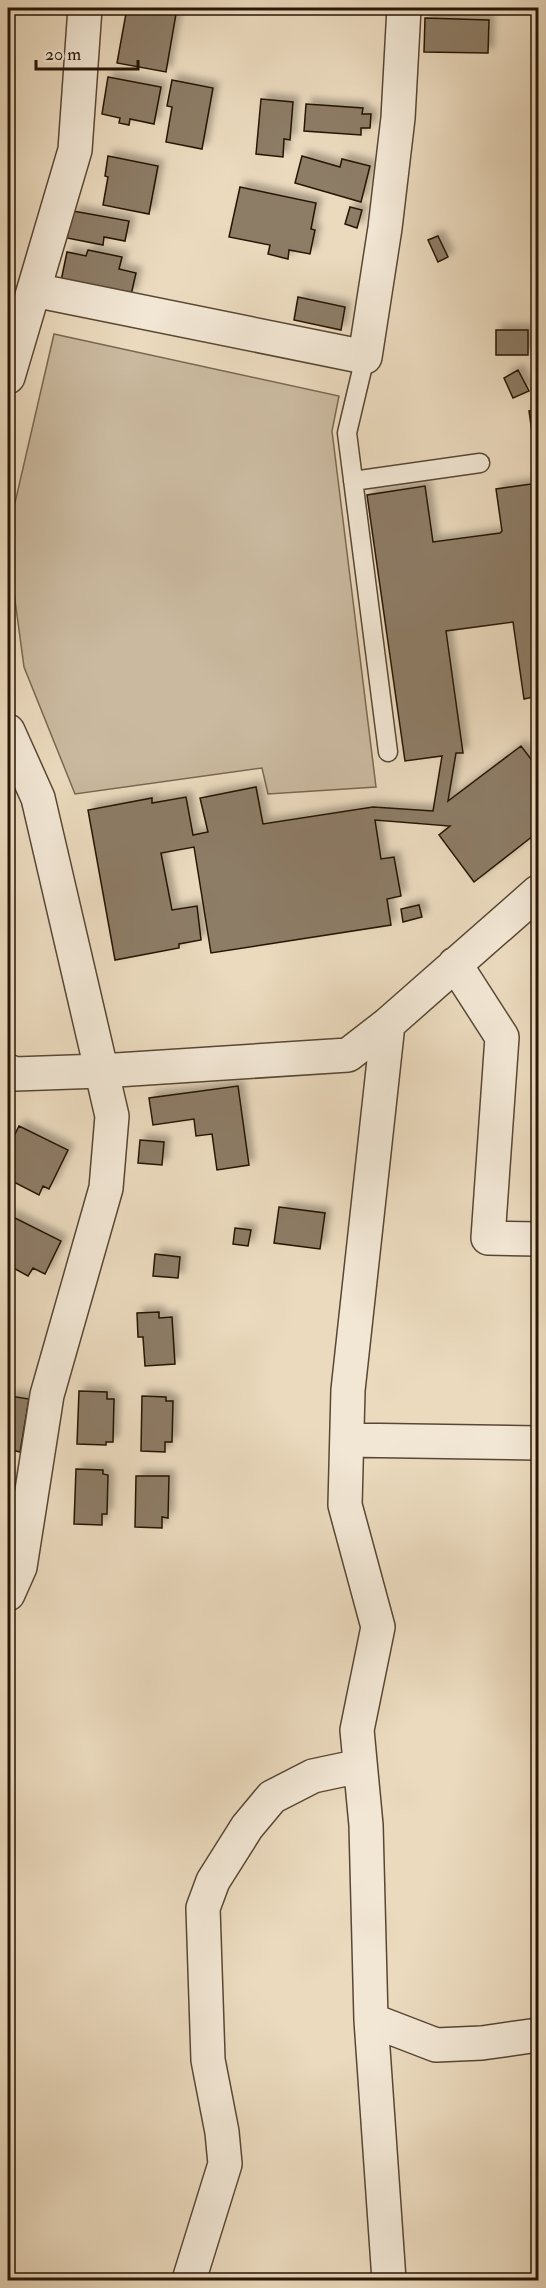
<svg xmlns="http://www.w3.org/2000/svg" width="546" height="2288" font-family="'IM FELL Double Pica',serif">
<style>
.green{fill:#cab99f;stroke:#786852;stroke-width:1.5}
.building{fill:#8d7c66;stroke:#271606;stroke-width:1.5;filter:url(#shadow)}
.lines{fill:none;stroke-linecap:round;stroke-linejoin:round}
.service-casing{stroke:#584734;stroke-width:21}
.minor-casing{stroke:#584734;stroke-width:36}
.service{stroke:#f2e7d5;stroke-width:18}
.minor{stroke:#f2e7d5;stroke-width:33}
</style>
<defs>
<filter id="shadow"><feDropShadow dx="5.5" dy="-5.5" stdDeviation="3" flood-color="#0004"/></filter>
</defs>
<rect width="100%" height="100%" fill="#ebdabe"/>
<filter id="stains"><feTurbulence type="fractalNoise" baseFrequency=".00333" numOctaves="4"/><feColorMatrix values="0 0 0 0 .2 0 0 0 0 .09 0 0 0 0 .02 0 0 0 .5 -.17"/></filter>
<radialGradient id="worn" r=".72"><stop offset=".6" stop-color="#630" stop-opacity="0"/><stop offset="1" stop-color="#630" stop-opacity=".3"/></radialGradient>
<path class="green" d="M54 334 339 396 332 431 376 787 268 794 262 768 75 794 24 667 8 548V533Z"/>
<path class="building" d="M127 8 176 14 166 72 117 63Z
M425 18 489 20 488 53 424 52Z
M108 77 161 87 154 124 130 119 129 125 119 123 120 118 102 114Z
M172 80 213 88 202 149 166 142 172 107 167 106Z
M261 99 293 102 290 140 284 139 283 157 256 154Z
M306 104 363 108 362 114H371L370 128H361V135L304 131Z
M108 156 158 166 149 214 103 205 108 177 105 176Z
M302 156 340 167 342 159 370 166 361 202 295 183Z
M240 187 316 203 311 229 315 230 310 254 289 250 288 259 268 254 270 245 229 237Z
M350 207 362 210 357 228 345 224Z
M73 211 129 221 125 241 104 237 103 245 67 238Z
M438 236 448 257 438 262 428 240Z
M88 250 122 257 119 269 136 273 131 295 61 281 67 252 86 256Z
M298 297 345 307 341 330 294 320Z
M496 330H528V355H496Z
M518 370 529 391 513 398 504 378Z
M538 410V431L532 432 529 411Z
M538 483V696L524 699 513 622 446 631 463 753H456L448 801 521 746 534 763 538 760V832L474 882 439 835 450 826 375 820 381 859 394 857 401 896 387 899 391 925 211 953 194 847 161 853 172 910 197 906 201 940 179 944V948L115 960 88 810 152 798V803L186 797 193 835 208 832 200 798 256 787 263 824 373 807 433 811 442 756 405 761 367 495 425 486 433 542 500 533 502 531 496 489Z
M419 905 422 917 403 922 401 909Z
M238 1086 249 1165 217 1170 212 1134 196 1136 194 1119 153 1125 149 1098Z
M19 1126 68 1150 49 1189 43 1186 39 1195 8 1179V1138L12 1140Z
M140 1140 164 1142 162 1165 138 1163Z
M279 1207 325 1213 320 1249 274 1243Z
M9 1215 61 1241 45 1274 33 1268 28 1276 8 1265Z
M235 1228 251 1230 248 1246 233 1244Z
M155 1254 180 1257 178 1278 153 1276Z
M159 1312V1318L172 1317 175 1364 145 1366 143 1337H138L137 1313Z
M79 1391 107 1392V1399H114L113 1442H106V1445L77 1444Z
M10 1396 29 1399 20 1452 8 1449V1401Z
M142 1396 166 1397V1401H173L172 1442H165V1452L141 1451Z
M76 1469 103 1470V1474L108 1475 107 1514H102V1525L74 1524Z
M136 1476H169L168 1518 162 1517V1528L135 1527Z
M8 1478 13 1479 9 1500H8Z"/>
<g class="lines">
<g class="service-casing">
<path id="service" d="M365 357 347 433 388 752
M353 481 480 463"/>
</g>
<g class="minor-casing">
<path id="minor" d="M34 290 365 357 385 228 398 118 404 8
M8 377 75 150 85 8
M8 731 38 798 112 1116 106 1188 47 1395 20 1567 8 1594
M455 964 502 1037 488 1238 538 1239
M388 1024 348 1390 345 1505 378 1627 357 1730 366 1825 371 2020 389 2280
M8 1071 15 1074 101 1071 348 1055 388 1024 538 892
M347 1440 538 1443
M371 2020 436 2045 482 2043 538 2035
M189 2280 225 2164 222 2132 208 2060 203 1908 213 1881 247 1827 272 1797 313 1776 360 1766"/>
</g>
<use href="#service" class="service"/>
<use href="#minor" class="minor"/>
</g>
<rect width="546" height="2288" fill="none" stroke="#ebdabe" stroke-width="30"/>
<rect x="9" y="9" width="528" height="2270" fill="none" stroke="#271606" stroke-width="3"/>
<rect x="15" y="15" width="516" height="2258" fill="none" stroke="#271606" stroke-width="1.5"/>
<path d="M36 60v9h102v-9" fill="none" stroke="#271606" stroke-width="3"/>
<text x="45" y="60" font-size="18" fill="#271606" stroke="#f2e7d5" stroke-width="4.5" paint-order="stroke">20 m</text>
<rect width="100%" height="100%" filter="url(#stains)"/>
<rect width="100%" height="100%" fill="url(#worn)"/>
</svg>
